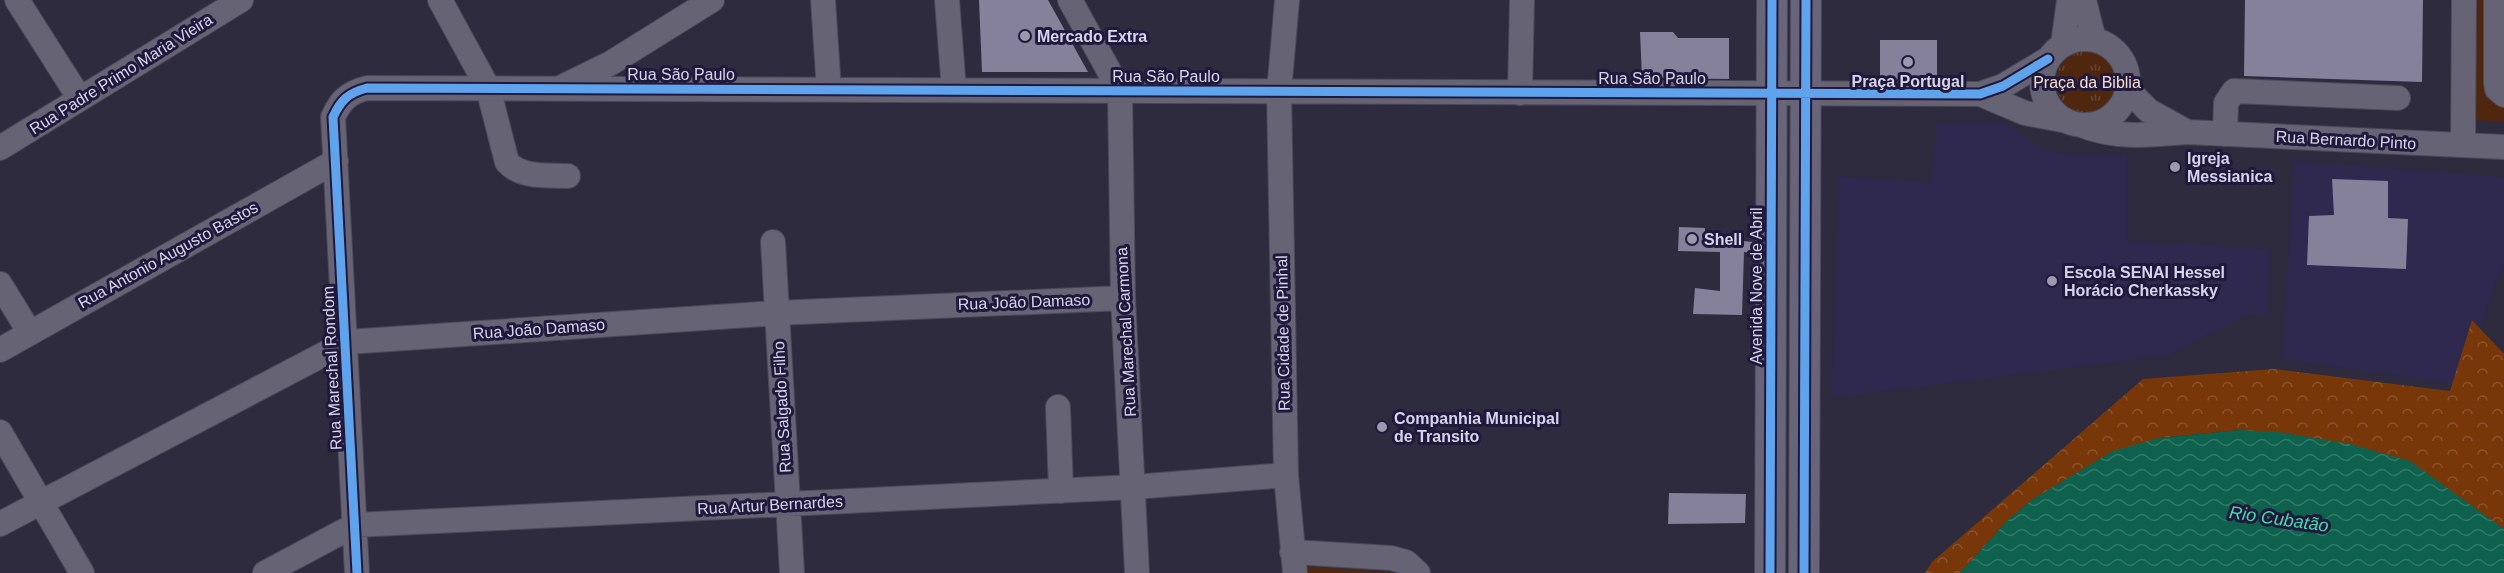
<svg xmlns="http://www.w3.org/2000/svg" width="2504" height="573" font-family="Helvetica,sans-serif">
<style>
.built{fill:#2f284f}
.grass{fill:#4f270f}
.forest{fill:url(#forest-crowns)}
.park{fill:url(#park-tufts)}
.water{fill:url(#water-waves)}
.building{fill:#85819a}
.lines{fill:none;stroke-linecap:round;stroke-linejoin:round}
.minor-casing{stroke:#4b4859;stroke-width:26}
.major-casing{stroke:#4b4859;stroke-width:32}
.minor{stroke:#666474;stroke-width:24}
.major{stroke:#68657a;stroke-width:30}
.cycleway-casing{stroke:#20193c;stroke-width:13}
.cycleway{stroke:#60a3ed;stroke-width:9}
.poi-dot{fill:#9c99af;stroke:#20193c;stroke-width:2}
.labels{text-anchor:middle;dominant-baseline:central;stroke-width:6;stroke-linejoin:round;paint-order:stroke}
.poi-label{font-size:16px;font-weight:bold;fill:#d6d4ec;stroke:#20193c;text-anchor:start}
.street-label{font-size:16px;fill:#d6d4ec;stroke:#20193c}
.park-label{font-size:16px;fill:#f8ded0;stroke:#20193c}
.water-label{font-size:18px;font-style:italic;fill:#45dbb0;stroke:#20193c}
</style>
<defs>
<pattern id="forest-crowns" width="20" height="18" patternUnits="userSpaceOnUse" patternTransform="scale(1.5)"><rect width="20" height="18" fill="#773709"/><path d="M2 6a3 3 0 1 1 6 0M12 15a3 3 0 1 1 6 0" fill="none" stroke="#8a532d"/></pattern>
<pattern id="park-tufts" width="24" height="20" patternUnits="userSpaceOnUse" patternTransform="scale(1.5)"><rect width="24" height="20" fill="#4f270f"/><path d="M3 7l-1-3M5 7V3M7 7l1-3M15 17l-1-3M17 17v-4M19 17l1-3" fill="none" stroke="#684532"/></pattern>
<pattern id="water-waves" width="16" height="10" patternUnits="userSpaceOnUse" patternTransform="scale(1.5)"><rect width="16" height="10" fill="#0d614d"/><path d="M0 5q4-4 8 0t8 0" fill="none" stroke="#307767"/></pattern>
</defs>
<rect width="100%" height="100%" fill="#2f2b3f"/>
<path class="built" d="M1936 123H2005L2041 150 2086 156 2128 154 2127 241 2270 249 2267 316 2248 314 2169 355 1831 398 1839 176 1932 183Z
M2294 161 2504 177V260L2461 385 2282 359Z"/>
<path class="grass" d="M2474 0H2504V122L2473 120Z"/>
<path class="forest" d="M2472 320 2504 354V532L2240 430 2159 438 2033 499 2008 520 1960 573H1925L1932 562 2143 379 2274 369 2450 391Z"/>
<path class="park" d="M2056 82a31 31 0 1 1 62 0a31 31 0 1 1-62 0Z
M1299 566 1398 573H1301Z"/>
<path class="water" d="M2240 430 2278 432 2350 444 2410 461 2504 529V573H1960L2008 520 2033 499 2113 451 2159 438Z"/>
<path class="building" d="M979 0H1048L1088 72H982Z
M2245 0H2423L2422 82 2244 76Z
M1640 32H1673L1678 38H1729V79L1642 78Z
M1880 40H1937V80L1880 79Z
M2332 179 2388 181V218L2408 219 2406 269 2307 265 2309 216 2334 215Z
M1679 227 1705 228V238L1754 242V253L1744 252 1742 315 1693 314 1695 288 1720 291V252L1678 251Z
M1669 493 1746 494 1745 523 1668 524Z"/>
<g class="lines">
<g class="minor-casing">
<path id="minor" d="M17 0 80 99
M440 0 488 88 507 162C521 178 547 175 568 176
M823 0 829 90
M947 0 954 90
M1070 0 1120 91 1123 298 1137 573
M1287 0 1279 92 1286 475 1295 573
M2084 0 2094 40
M2496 0V83L2497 89 2504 95
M2042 82a43 43 0 1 1 86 0a43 43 0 1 1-86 0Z
M2063 45 2069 0
M564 86 611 63 712 0
M2128 90 2149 111 2187 132
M1520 93 1522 0
M1980 94 2025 113 2067 121
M2081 125C2116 139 2150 135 2187 132L2504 147
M2225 134 2226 103 2234 91 2398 98
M2463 145 2464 0
M0 148 241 0
M773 242 792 573
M0 284 30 333
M0 350 336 161
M1058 407 1061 491
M0 432 82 573
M0 524 347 342 777 313 1123 298
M1292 552 1391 558 1406 562 1418 573
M265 573 355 525 1134 487 1286 475
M357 573 333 117C341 100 348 93 367 88L1980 94 2003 86 2048 59"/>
</g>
<g class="major-casing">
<path id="major" d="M1770 573 1772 0
M1804 573 1806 0"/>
</g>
<use href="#minor" class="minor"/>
<use href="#major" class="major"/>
<g class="cycleway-casing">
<path id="cycleway" d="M357 573 333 117C341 100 348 93 367 88L1980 94 2003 86 2048 59
M1770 573 1772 0
M1804 573 1806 0"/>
</g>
<use href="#cycleway" class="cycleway"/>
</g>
<g class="poi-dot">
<circle cx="1025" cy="36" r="6"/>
<circle cx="1908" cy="62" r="6"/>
<circle cx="2175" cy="167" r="6"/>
<circle cx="1692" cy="239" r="6"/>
<circle cx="2052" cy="281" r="6"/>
<circle cx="1382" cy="427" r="6"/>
</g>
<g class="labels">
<g class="poi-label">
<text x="1037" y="36">Mercado Extra</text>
<text x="1908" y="81" text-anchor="middle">Praça Portugal</text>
<text x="2187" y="158">Igreja<tspan x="2187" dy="18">Messianica</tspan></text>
<text x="1704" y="239">Shell</text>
<text x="2064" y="272">Escola SENAI Hessel<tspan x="2064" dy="18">Horácio Cherkassky</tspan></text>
<text x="1394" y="418">Companhia Municipal<tspan x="1394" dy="18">de Transito</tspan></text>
</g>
<g class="street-label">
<text transform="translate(121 74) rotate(-32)">Rua Padre Primo Maria Vieira</text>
<text x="681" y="74">Rua São Paulo</text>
<text x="1166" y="76">Rua São Paulo</text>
<text x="1652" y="78">Rua São Paulo</text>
<text transform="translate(2346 140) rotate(3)">Rua Bernardo Pinto</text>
<text transform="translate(168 255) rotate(-29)">Rua Antonio Augusto Bastos</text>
<text transform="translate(1756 286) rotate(-90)">Avenida Nove de Abril</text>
<text transform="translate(1024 302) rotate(-2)">Rua João Damaso</text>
<text transform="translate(539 329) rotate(-4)">Rua João Damaso</text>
<text transform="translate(1126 332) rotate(-93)">Rua Marechal Carmona</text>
<text transform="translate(1283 333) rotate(-91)">Rua Cidade de Pinhal</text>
<text transform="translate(332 368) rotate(-93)">Rua Marechal Rondom</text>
<text transform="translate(782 407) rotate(-93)">Rua Salgado Filho</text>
<text transform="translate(770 505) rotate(-3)">Rua Artur Bernardes</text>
</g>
<g class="park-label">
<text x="2087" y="82">Praça da Biblia</text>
</g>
<g class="water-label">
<text transform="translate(2279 519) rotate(8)">Rio Cubatão</text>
</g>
</g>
</svg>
